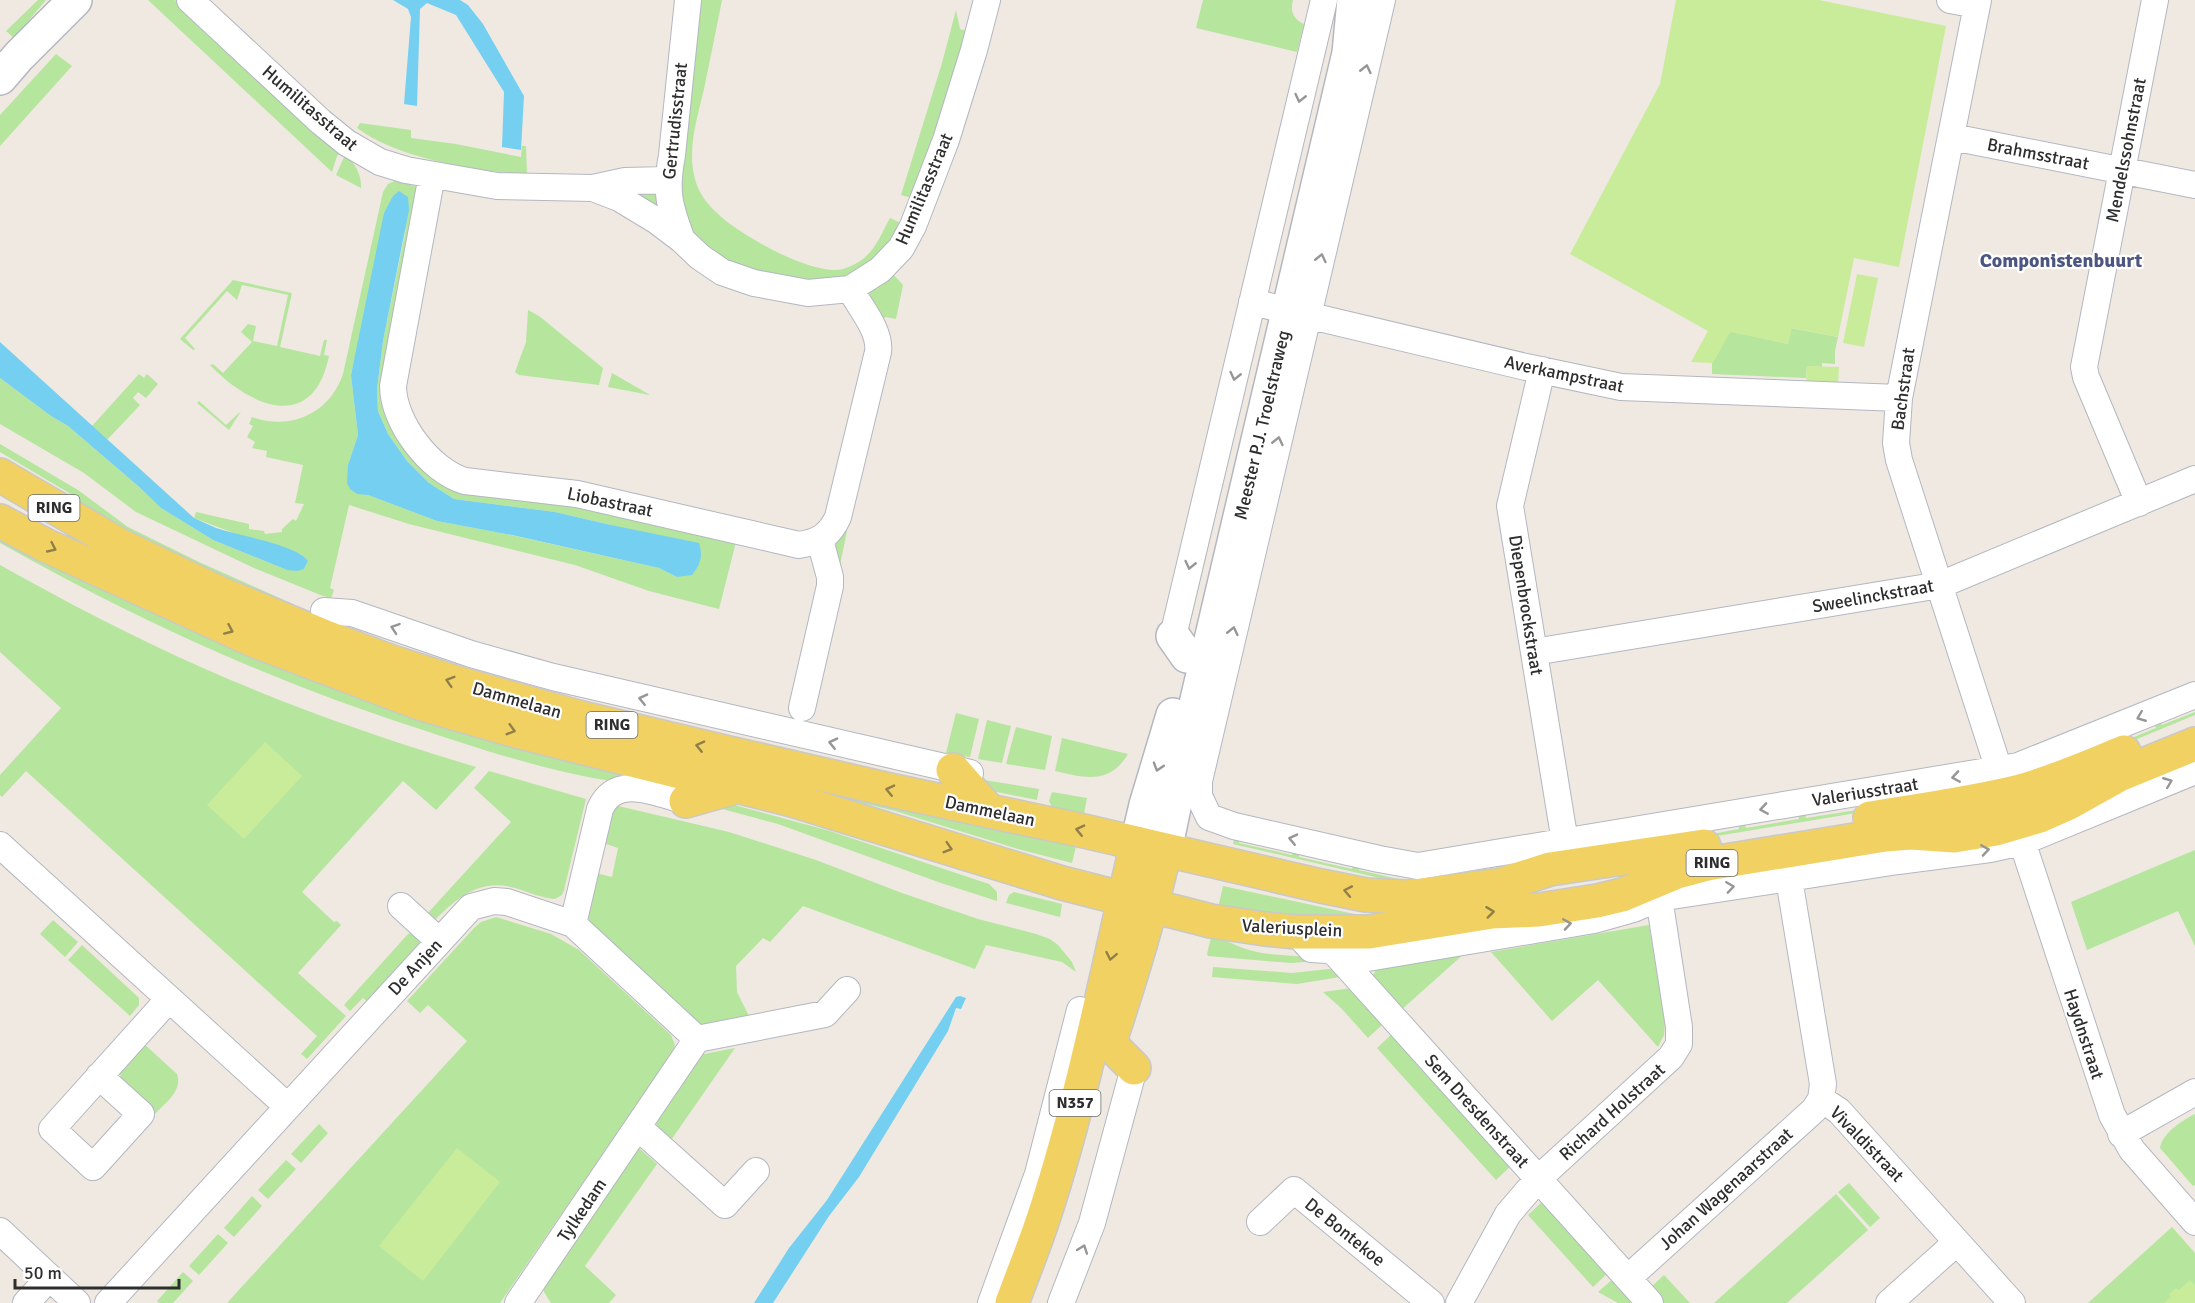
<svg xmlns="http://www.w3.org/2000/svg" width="2195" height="1303" font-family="Signika,sans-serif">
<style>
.green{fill:#b6e59e;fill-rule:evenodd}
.pitch{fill:#c9ec9a}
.water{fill:#75cff0}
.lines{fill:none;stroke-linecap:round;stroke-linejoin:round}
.minor-casing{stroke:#b4b7c1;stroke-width:28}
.secondary-casing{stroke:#b4b7c1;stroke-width:36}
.primary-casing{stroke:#c9c9c9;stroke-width:36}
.minor{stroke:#fff;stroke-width:26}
.secondary{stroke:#fff;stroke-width:33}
.primary{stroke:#f2d163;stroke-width:33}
.oneway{stroke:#969696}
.oneway2{stroke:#908048}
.labels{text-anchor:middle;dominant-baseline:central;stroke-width:4.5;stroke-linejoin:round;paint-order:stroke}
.shield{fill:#fff;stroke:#6d6d6d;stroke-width:1.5}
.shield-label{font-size:16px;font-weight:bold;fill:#2e2e2e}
.street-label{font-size:18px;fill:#2e2e2e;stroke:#fff}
.neighbourhood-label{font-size:20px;font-weight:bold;fill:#4d5680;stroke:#fff}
</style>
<rect width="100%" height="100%" fill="#efe9e1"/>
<path class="green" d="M38 0H46L14 38 6 31Z
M148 0H175L341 152 337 156 332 172Z
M696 0H722C716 30 710 60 704 89 697 119 687 149 695 179 698 192 707 204 717 213 738 234 813 277 843 269 872 260 877 242 890 218L905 225 886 254 843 281 794 282 720 260 695 236 678 201Z
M1203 0H1293C1290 11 1293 19 1304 24L1297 52 1196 28Z
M956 10 960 29 967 31 916 199 901 195 942 63Z
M56 54 72 66 0 146V115Z
M360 123 411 130V138L456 144 521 157 522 146H526L527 174C477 172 397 158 357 128Z
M345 155C355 162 362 176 361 188L336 175Z
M397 180 417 187 386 388 420 458 577 502 737 538 719 609 649 591 575 565 409 524 349 505 330 588 334 590 331 598 323 596 254 568 136 512 84 473 0 424V378L51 416 68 426 137 485 161 508 213 540 287 570 304 569 308 561 194 518 196 512 249 524V529L264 531 265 534 282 532V529L293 519 296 521 304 504 295 503 303 465 266 457 267 451 252 448 255 442 247 437 253 426 249 424 252 417C291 431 330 413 343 374L383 192 388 184ZM406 228 383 341 377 389 378 411 388 434 407 461 429 483 454 499 555 512 611 525 677 577 659 568 511 535 437 521 368 495 357 493 348 465 358 435 351 374 355 358Z
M656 186 658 208 631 192Z
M891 272 903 285 896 319 886 317 879 321 868 295 870 290Z
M233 280 292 293 280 347 320 356 324 340H327L324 355 329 356C313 434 250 407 210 365L213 364 223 373 252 342 241 332 248 324 256 326 253 341 277 346 288 295 242 285 237 300 227 291 185 338 195 349 193 350 180 339Z
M528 310 539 316 603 368 599 385 519 375 515 372 526 342Z
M1791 328 1838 337 1835 351V364L1822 363V367L1807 366 1806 378 1712 374V363L1730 331 1788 344Z
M1248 356 1253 358 1188 633 1185 623Z
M612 373 650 395 608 387Z
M139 374 144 378 147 374 158 384 146 398 138 392 133 398 140 405 107 440 92 426Z
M199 401 226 425 241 411 229 430 197 403Z
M0 444 78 490 128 527 199 562 293 604 296 609 237 589 97 515 69 493 0 452Z
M842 529 847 531 840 565 835 546Z
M0 533 693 786C662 783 624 784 593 778 536 767 479 749 423 730 275 683 135 619 0 543Z
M0 565C66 602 133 637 203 668 291 707 383 739 476 767L436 810 403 781 302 892 334 922 337 921 341 925 298 973 346 1016 307 1059 301 1054 317 1036 26 771 2 797 0 795V775L61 708 0 652Z
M2195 712V715L2079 763 2107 748 2156 728 2153 721 2159 718 2162 725Z
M956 713 979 719 970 757 946 753Z
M987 720 1011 726 1002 763 978 759Z
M1016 727 1052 736 1045 770 1006 764Z
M1062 738 1128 754C1109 785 1086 778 1055 771Z
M489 771 586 799 564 890 562 895 555 899C542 898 528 892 515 888 479 878 457 898 433 922L426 915 511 822 474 788Z
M732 772 1077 842 1072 863 1018 849 895 811Z
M978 779 1039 789 1037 800 992 791Z
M1052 792 1087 798 1083 819 1054 811 1049 801Z
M1965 795 1578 859 1739 829 1738 821 1744 820 1746 828 1799 819 1798 812 1804 811 1806 818 1857 810 1856 802Z
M723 802 830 831 989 884 997 892V901L941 883 778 824 715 807Z
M614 805 729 832 816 860 902 893 978 919 1036 934 1050 939 1058 945 1072 962 1076 972 1062 962 986 945 975 969 803 906 770 942 763 938 736 966 737 992 751 1020 701 1028 589 922 588 916 596 873 612 877 618 848 603 843Z
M1236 831 1241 832 1239 843 1292 855 1294 847 1300 849 1299 857 1352 869 1354 862 1360 863 1359 870 1407 881 1439 877 1438 872 1444 870 1445 876 1499 869 1497 859 1503 860 1504 871 1401 883 1233 844Z
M2195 850V946L2178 911 2087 950 2071 902Z
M1223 886 1359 915 1360 921H1329L1218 908Z
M1014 892 1062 904 1060 917 1006 903 1009 895Z
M496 917 551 934 579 950 671 1035 675 1045 673 1052 500 1303H227L467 1041 428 1005 420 1013 407 1001 475 927 481 922Z
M53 920 78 942 65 957 40 934Z
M1649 925 1665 1022 1664 1035 1658 1047 1598 980 1552 1021 1491 952Z
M413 932 422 942 369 1003 363 998 350 1011 344 1005 408 934Z
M1212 933C1236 947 1252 953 1280 955 1294 956 1305 956 1318 961L1291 963 1208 956 1207 954Z
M82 945 139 998V1005L130 1016 68 960Z
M1465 953 1400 1011 1372 977 1377 968Z
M1213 967 1292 973 1338 968 1340 977 1297 984 1212 977Z
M1352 988 1384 1023 1368 1038 1341 1008 1323 992Z
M1393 1033 1512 1165 1496 1180 1377 1048Z
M143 1043 177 1074C183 1091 165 1103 155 1114 144 1104 115 1086 121 1069 125 1060 136 1050 143 1043Z
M735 1048 669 1143 657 1129 656 1119 699 1055Z
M2195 1114V1185L2193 1186 2160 1148C2163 1132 2182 1121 2195 1114Z
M319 1124 328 1133 301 1163 291 1154Z
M637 1149H640L657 1164 585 1266 616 1295 609 1303H551L544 1292 543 1285Z
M286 1160 296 1169 268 1199 258 1190Z
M1849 1183 1880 1218 1870 1227 1838 1192Z
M1836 1194 1868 1230 1787 1303H1714Z
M252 1196 262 1206 234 1237 224 1228Z
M1544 1200 1609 1272 1593 1287 1528 1215Z
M2172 1227 2195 1253V1303H2088Z
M218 1234 228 1243 199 1275 189 1266Z
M183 1272 193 1281 173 1303H159L157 1301Z
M1664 1275 1690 1303H1664L1651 1287Z
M1614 1278 1637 1303H1618L1598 1292Z"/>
<path class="pitch" d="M1676 0H1819L1946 26 1899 267 1854 258 1838 337 1792 328 1788 344 1730 332 1713 363 1691 362 1708 331 1570 254 1660 84Z
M1857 274 1878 278 1864 347 1843 343Z
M1807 366 1839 367 1838 383 1806 382Z
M265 742 302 776 244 839 207 805Z
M457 1148 500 1182 423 1281 379 1246Z
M2190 1280 2195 1285V1303H2164L2171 1297 2169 1294 2176 1288 2179 1290Z"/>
<path class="water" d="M393 0H460L468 5 483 24 524 96 521 150 502 147 504 92 456 15 427 3 420 9 417 106 404 104 411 17 408 9Z
M399 191 408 197 409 210 383 341 377 389 378 411 388 434 407 461 429 483 454 499 555 512 611 525 699 543C703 556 701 564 692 575L677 577 659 568 512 535 437 521 368 495 357 494 350 489 347 483 348 465 358 435 351 375 384 213 393 196Z
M0 342 194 518C201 521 209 525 216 528 236 535 297 545 308 561L304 569 297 571 287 570 213 540 161 508 137 485 68 426 51 416 0 378Z
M960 996 966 998 961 1009 956 1008 948 1031 859 1177 829 1216 773 1303H754L789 1248 827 1200 956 997Z"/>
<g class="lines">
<g class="minor-casing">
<path id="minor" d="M190 0 321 122 347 143 380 162 406 170 497 186 593 188 619 198 657 221 682 240 700 257 722 272 754 283 808 293 850 289 880 270 901 248 913 226 946 140 974 50 987 0
M1382 0 1199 781V796L1209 817 1234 826 1379 859 1418 866 2018 766 2195 695
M1950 0 1977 5
M1978 0 1899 398 1896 443 1899 460 1999 770
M1952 137 2195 185
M432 175 393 386C393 422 430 471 465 481L577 494 799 545C819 542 830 535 838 517L878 352C881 331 860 307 850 289
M593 188 625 181 667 180
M682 240C669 205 665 192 672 155L688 0
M1252 302 1526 367 1621 387 1899 398
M1542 370 1510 506 1565 842
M2139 503 2086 377 2084 367 2155 0
M324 611 352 613 471 654 553 677 970 773
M1173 636 1324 0
M1534 652 1940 585 2195 479
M802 708 830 586V577L820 540
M2017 826 2112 1115 2132 1150 2195 1222
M0 845 287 1106
M1789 879 1823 1084 1821 1099 1839 1111 2012 1303
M401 906 439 941
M573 924 600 809C616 773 656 793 686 801
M1296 932 1311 949 1328 950 1335 953 1650 1303
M1344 962 1594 920 1633 909 1659 898 1898 861 1990 849 2022 842 2195 771
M99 1076 141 1114 93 1167 52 1129 169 999
M639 1128 725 1205 756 1171
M2121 1134 2195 1092
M1260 1222 1294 1190 1431 1303
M0 1231 77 1303
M1628 1278 1814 1110 1821 1099
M26 1303 49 1278
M108 1303 471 907 494 901 507 902 573 924 697 1039
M518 1303 697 1039 825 1014 847 990
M991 1303 1038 1174 1080 1010
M1061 1303 1092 1223 1134 1068
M1459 1303 1508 1214 1538 1179 1671 1057 1679 1044V1027L1659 898
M1889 1303 1957 1242"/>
</g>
<g class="secondary-casing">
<path id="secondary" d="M0 78 19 56 75 0
M1173 636 1187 656
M1137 843 1146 805 1173 715
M1165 850 1196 704 1349 53 1354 0"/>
</g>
<g class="primary-casing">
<path id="primary" d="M0 475 121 546 217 592 328 638 395 663 454 682 578 717 729 753 890 790 1084 831 1321 886 1366 895 1406 897 1500 885 1550 869 1704 846
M0 521 45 545 255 641 422 704 516 731 792 800 1062 883 1211 921 1265 929 1296 932H1369L1492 912 1539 910 1597 901 1622 895 1677 872 1707 864 1885 835 1911 833 1954 836 1996 829 2040 816 2067 804 2119 775 2195 744
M953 770 989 811
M686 801 739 786
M1870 818C1920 810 1971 803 2020 791 2056 781 2090 766 2124 752
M1112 1035C1132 974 1151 913 1165 850
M1109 1043 1134 1068
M1012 1303C1023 1273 1035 1244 1045 1213 1084 1093 1108 967 1137 843"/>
</g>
<use href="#minor" class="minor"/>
<use href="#secondary" class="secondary"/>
<use href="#primary" class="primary"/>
</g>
<defs><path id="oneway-chevron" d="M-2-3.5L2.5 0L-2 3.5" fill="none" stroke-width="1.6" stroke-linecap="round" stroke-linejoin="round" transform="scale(1.5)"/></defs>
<g class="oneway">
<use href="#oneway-chevron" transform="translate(1366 69) rotate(-77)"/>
<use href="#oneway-chevron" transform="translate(1300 98) rotate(103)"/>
<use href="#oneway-chevron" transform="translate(1321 258) rotate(-77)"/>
<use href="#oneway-chevron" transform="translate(1235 376) rotate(103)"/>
<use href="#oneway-chevron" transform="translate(1278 441) rotate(-77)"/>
<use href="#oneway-chevron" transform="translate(1190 565) rotate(103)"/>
<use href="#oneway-chevron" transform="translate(395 628) rotate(-161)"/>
<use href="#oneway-chevron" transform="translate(1233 631) rotate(-77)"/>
<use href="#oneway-chevron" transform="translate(643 699) rotate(-167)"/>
<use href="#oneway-chevron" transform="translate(2141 717) rotate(158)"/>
<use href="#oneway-chevron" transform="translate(833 743) rotate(-167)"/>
<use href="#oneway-chevron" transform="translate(1158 767) rotate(107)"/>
<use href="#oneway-chevron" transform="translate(1956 777) rotate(171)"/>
<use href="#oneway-chevron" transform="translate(2168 782) rotate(-22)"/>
<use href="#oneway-chevron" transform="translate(1764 809) rotate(171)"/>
<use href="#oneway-chevron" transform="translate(1293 839) rotate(-167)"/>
<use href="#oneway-chevron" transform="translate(1985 850) rotate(-9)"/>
<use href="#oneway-chevron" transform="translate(1730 887) rotate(-8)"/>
<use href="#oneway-chevron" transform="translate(1567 924) rotate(-9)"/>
<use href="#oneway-chevron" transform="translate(1083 1249) rotate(-70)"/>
</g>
<g class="oneway2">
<use href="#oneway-chevron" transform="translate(52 548) rotate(25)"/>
<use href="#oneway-chevron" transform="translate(229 630) rotate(24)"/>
<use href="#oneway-chevron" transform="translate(450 681) rotate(-163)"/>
<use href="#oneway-chevron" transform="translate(511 730) rotate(16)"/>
<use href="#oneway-chevron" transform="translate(700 746) rotate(-167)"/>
<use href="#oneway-chevron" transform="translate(890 790) rotate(-167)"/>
<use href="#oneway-chevron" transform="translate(1080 830) rotate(-167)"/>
<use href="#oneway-chevron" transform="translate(948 848) rotate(17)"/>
<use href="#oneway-chevron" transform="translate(1348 891) rotate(-169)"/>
<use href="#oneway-chevron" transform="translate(1490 912) rotate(-7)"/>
<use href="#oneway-chevron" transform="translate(1111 956) rotate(101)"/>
</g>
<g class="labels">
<g class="shield">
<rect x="28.5" y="495" width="51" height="26" rx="4.5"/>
<rect x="586.5" y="712" width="51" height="26" rx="4.5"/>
<rect x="1686.5" y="850" width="51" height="26" rx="4.5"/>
<rect x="1049.5" y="1090" width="51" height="26" rx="4.5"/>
</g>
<g class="shield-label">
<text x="54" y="508">RING</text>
<text x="612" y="725">RING</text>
<text x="1712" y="863">RING</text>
<text x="1075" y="1103">N357</text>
</g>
<g class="street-label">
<text transform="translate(310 108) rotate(41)">Humilitasstraat</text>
<text transform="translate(675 121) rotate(-84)">Gertrudisstraat</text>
<text transform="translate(2126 150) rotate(-79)">Mendelssohnstraat</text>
<text transform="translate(2038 154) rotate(11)">Brahmsstraat</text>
<text transform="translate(924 189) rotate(-67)">Humilitasstraat</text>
<text transform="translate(1564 374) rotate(12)">Averkampstraat</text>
<text transform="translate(1903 389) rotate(-82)">Bachstraat</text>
<text transform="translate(1262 425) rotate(-77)">Meester P.J. Troelstraweg</text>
<text transform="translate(610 502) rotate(12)">Liobastraat</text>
<text transform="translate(1873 596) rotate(-10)">Sweelinckstraat</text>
<text transform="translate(1526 605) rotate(81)">Diepenbrockstraat</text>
<text transform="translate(517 700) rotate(16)">Dammelaan</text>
<text transform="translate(1865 792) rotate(-9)">Valeriusstraat</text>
<text transform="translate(990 811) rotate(12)">Dammelaan</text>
<text transform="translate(1292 928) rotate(3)">Valeriusplein</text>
<text transform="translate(415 967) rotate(-47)">De Anjen</text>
<text transform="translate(2084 1034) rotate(72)">Haydnstraat</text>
<text transform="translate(1477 1111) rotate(48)">Sem Dresdenstraat</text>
<text transform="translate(1612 1112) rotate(-42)">Richard Holstraat</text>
<text transform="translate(1867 1144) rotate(46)">Vivaldistraat</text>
<text transform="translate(1726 1189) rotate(-42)">Johan Wagenaarstraat</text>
<text transform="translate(582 1210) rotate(-56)">Tylkedam</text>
<text transform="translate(1345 1232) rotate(39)">De Bontekoe</text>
</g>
<g class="neighbourhood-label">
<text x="2061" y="260">Componistenbuurt</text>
</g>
</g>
<path d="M15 1279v9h164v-9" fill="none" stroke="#2e2e2e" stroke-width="3"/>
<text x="24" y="1279" font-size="18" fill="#2e2e2e" stroke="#ffffff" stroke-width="4.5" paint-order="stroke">50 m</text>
</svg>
